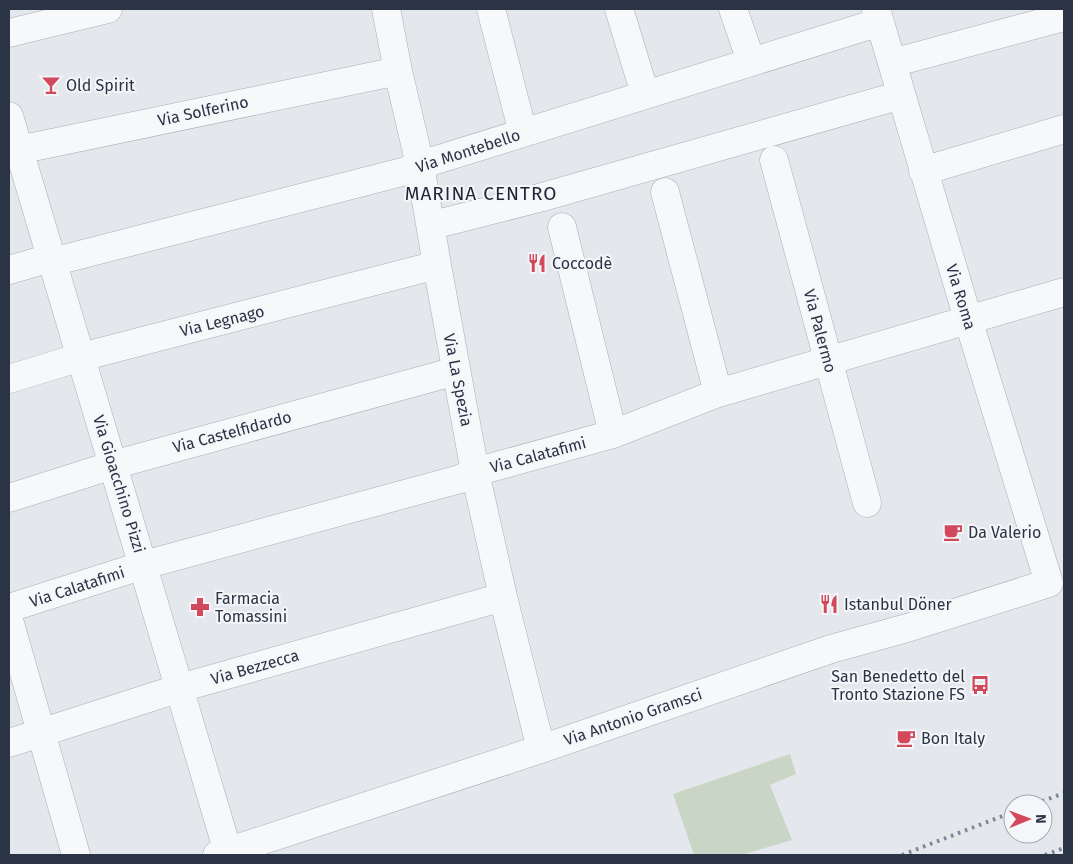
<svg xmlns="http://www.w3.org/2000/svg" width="1073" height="864" font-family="'Fira Sans',sans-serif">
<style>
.green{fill:#c9d6c5}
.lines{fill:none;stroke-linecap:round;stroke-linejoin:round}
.minor-casing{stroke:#a9aeb7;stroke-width:29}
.minor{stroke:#f7f8fa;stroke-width:28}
.rail{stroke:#7d8696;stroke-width:4;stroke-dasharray:2.5 5;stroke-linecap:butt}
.labels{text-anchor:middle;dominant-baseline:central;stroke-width:4;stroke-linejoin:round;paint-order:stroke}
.poi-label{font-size:16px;fill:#2b3445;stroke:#f4f6f9;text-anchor:start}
.street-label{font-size:16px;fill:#2b3445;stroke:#f4f6f9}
.quarter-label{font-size:19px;letter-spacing:1px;fill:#1d2536;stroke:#f4f6f9}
</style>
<rect width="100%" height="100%" fill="#e4e7ec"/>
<path class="green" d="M790 754 796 774 770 785 792 840 741 855H694L673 794Z"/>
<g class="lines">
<g class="minor-casing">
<path id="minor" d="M386 9 398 71 420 165 437 265 475 472 503 597 541 749
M491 9 523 133
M619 9 645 94
M733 9 751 61
M9 33 108 9
M892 63 1064 17
M9 116C82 361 156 606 228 852
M9 152 398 71
M774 160 867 503
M923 171 1064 129
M665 192 718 393
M445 222 539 198 887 99
M562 227 613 434
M52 262 406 171 433 161 880 22
M9 270 40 261
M9 379 81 357 437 265
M9 498 113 465 456 371
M9 608 144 565 460 479 475 472 613 434 718 393 1064 292
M9 620 76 855
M9 743 180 688 503 597
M217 855 541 749 831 649 907 628 1049 583 968 319 876 9"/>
</g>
<use href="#minor" class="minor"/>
<path class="rail" d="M1035 804 1064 793
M902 855 1013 812
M1045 855 1064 848"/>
</g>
<defs>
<g id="bar-bare" transform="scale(1.5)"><path d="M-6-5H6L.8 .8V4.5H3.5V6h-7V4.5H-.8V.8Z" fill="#d1495b" stroke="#f4f6f9" stroke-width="2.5" paint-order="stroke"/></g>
<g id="restaurant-bare" transform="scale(1.5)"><path d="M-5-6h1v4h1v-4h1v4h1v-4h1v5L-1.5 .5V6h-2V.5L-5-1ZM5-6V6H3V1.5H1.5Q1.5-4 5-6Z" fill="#d1495b" stroke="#f4f6f9" stroke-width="2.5" paint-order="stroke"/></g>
<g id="cafe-bare" transform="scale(1.5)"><path d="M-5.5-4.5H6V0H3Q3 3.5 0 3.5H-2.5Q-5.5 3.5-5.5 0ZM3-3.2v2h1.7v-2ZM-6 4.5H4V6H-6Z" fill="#d1495b" stroke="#f4f6f9" stroke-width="2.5" paint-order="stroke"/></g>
<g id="pharmacy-bare" transform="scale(1.5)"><path d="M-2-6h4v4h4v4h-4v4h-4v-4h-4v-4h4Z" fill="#d1495b" stroke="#f4f6f9" stroke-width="2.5" paint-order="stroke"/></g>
<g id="bus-bare" transform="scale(1.5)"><path d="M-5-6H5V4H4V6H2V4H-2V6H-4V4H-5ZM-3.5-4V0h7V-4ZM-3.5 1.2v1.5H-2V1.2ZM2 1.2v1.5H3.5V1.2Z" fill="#d1495b" stroke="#f4f6f9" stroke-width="2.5" paint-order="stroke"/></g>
</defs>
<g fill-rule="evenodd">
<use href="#bar-bare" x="51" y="85"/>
<use href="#restaurant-bare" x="537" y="263"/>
<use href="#cafe-bare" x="953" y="532"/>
<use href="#restaurant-bare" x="829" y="604"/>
<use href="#pharmacy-bare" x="200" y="607"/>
<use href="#bus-bare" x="980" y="685"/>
<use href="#cafe-bare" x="906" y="738"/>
</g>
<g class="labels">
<g class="poi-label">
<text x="66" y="85">Old Spirit</text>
<text x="552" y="263">Coccodè</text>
<text x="968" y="532">Da Valerio</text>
<text x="215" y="598">Farmacia<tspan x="215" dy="18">Tomassini</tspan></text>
<text x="844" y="604">Istanbul Döner</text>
<text x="965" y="676" text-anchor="end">San Benedetto del<tspan x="965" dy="18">Tronto Stazione FS</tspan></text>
<text x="921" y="738">Bon Italy</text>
</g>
<g class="street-label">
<text transform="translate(203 111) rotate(-12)">Via Solferino</text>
<text transform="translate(468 151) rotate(-18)">Via Montebello</text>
<text transform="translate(961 297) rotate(73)">Via Roma</text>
<text transform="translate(222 321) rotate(-14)">Via Legnago</text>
<text transform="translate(820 331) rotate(75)">Via Palermo</text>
<text transform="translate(458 380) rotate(79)">Via La Spezia</text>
<text transform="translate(232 432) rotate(-15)">Via Castelfidardo</text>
<text transform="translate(538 455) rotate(-15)">Via Calatafimi</text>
<text transform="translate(119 484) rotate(73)">Via Gioacchino Pizzi</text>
<text transform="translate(77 587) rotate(-18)">Via Calatafimi</text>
<text transform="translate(255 667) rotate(-16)">Via Bezzecca</text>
<text transform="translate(633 717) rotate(-19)">Via Antonio Gramsci</text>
</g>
<g class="quarter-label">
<text x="481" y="193">MARINA CENTRO</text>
</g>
</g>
<rect width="1073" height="864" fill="none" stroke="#2b3445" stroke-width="20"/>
<g transform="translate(1028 819) rotate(89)"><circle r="24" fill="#f4f6f9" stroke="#a4a8b1"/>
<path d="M0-4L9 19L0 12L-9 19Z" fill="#d1495b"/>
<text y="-8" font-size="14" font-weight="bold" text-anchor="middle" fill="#2b3445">N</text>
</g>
</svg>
